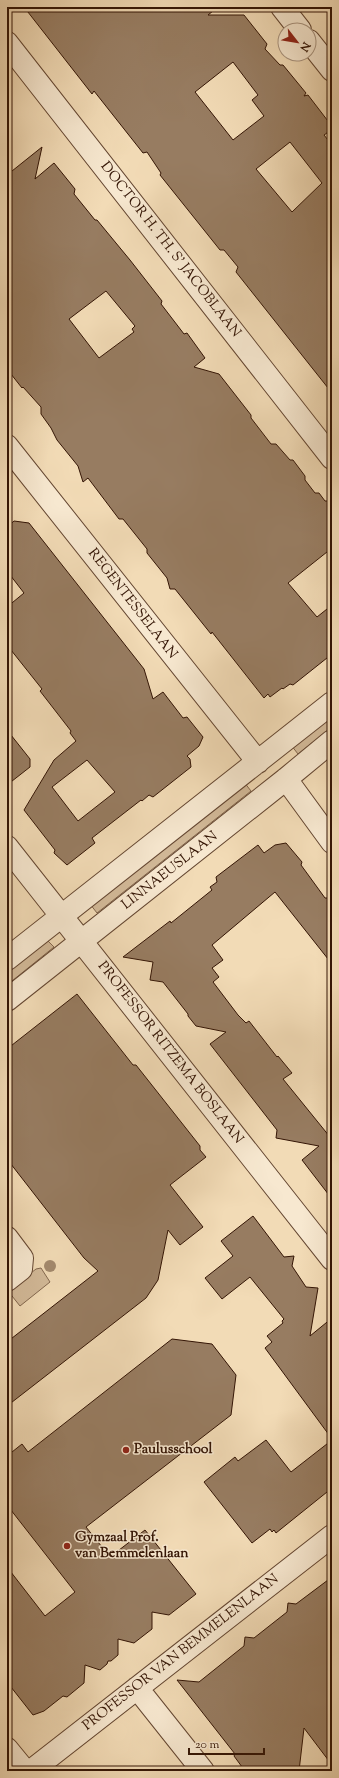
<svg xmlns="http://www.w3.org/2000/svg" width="339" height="1778" font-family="'Sorts Mill Goudy',serif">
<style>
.green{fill:#d2b998;stroke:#83674e}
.building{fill:#977c61;stroke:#341505;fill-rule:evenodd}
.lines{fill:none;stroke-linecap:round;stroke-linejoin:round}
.minor-casing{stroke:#644631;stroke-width:24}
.minor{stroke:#f7e8d0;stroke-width:22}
.tree{fill:#a3896d}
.poi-dot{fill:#8f2418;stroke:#f7e8d0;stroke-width:1.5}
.labels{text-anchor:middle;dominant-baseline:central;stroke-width:3;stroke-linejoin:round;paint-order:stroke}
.street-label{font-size:14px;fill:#341505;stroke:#f7e8d0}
.poi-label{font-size:14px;font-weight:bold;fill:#341505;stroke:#f7e8d0;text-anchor:start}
</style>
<rect width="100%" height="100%" fill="#f2dbb6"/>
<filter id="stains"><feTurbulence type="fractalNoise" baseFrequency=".005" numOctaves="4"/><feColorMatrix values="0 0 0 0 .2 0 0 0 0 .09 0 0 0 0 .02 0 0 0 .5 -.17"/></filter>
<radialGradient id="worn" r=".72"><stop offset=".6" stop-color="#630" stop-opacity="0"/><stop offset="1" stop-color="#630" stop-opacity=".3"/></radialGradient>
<path class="green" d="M332 713V727L298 754 291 745Z
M244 782 251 791 97 913 90 904Z
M46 939 54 947 7 985V970Z
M41 1268 50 1282 20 1306 8 1291 36 1269Z"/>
<path class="building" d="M24 7H218L208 15H244L267 44 265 49 280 65H283L306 93 304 96 308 95 331 125 327 133 324 135 332 145V393L236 272 238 267 224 250H220L160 175 161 173 147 152 143 153 94 91 92 94ZM233 62 258 95 252 100 264 116 233 140 195 92ZM290 142 322 183 292 212 256 169Z
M42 147 35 179 54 163 75 189 74 194 95 220H97L130 260 162 301 161 304 184 334 187 333 205 358 194 367 219 374 251 415V418L271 444H276L290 460H293L305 476V480L315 493H319L325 501H332V548L288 583 317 617 332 605V654L293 685 290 684 283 689 282 688 270 697 268 694 264 698 212 632 211 634 175 589H170L167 578 147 553V549L123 519H119L88 478 83 482 78 466 57 440 51 428 41 414V407L23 387 22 388 7 369V175ZM106 291 135 326 132 329 134 332 99 358 69 319Z
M14 521 29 523 144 669 153 699 163 692 183 718 187 717 203 737 199 746 187 756 190 759 191 767 153 797 149 795 142 801 141 800 92 838 95 843 67 865 54 853 55 850 24 810 54 760 76 741 70 733 71 731 40 691 42 689 7 645V607L24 593 7 571V527ZM87 760 115 792 78 821 52 787Z
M7 730 30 759V767L7 785Z
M286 843 302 862 301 865 325 898H332V964L275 892 212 945 223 960 212 968 219 977 213 982 238 1015 246 1023 249 1021 277 1057 278 1056 292 1073 283 1079 330 1137 332 1135V1199L302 1160 319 1146 276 1138 277 1130 210 1044 226 1032 196 1026 188 1016V1014L163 982 150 980 153 962 123 957 170 921 171 923 212 890 210 887 217 882 216 877 258 845 264 853 275 845Z
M77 994 133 1065H136L200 1146V1150L206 1157 170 1185 203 1227 180 1245 168 1230 158 1280 146 1298 7 1406V1342L98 1271 84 1258 7 1159V1049Z
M253 1216 284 1257 294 1256 292 1266 306 1287 318 1288 310 1336 332 1318V1439L265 1348 272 1342 267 1336 283 1323 282 1321 284 1319 250 1277 222 1299 205 1278 233 1256 221 1241Z
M172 1339 212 1344 236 1375 231 1415 86 1527 110 1557 145 1530 196 1594 169 1615 152 1612V1629L134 1643 118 1639V1655L111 1661H108L107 1664 100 1670 85 1665 84 1683 67 1697 63 1696 44 1711 33 1715 7 1682V1567L45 1616 75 1592 7 1505V1456L22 1444 28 1452Z
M266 1440 291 1472 332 1440V1488L276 1533 274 1530 272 1532 270 1529 252 1543 204 1482 235 1457 238 1461Z
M332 1577V1765L304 1728 299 1771H245L234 1756 235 1754 177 1680 199 1682 244 1646 245 1637 254 1638 287 1612 288 1603 296 1604Z"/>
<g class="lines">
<g class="minor-casing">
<path id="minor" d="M282 7 300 30
M309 41 332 70
M7 43 332 458
M7 446 258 762
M286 779 332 842
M7 847 332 1259
M7 959 332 703
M7 1000 286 779 332 741
M7 1238 22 1258 21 1269 7 1280
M137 1688 203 1771
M7 1749 25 1771
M31 1771 332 1536"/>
</g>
<use href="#minor" class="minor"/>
</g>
<circle class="tree" cx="50" cy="1266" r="6"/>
<g class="poi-dot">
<circle cx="126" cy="1450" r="4"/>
<circle cx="67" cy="1546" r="4"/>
</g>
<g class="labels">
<g class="street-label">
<text transform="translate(170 250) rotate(52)">DOCTOR H. TH. S' JACOBLAAN</text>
<text transform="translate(132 604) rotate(52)">REGENTESSELAAN</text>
<text transform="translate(170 871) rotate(-38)">LINNAEUSLAAN</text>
<text transform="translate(170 1053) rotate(52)">PROFESSOR RITZEMA BOSLAAN</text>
<text transform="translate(181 1653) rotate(-38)">PROFESSOR VAN BEMMELENLAAN</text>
</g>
<g class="poi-label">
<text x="134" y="1450">Paulusschool</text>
<text x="75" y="1538">Gymzaal Prof.<tspan x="75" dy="16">van Bemmelenlaan</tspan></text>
</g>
</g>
<rect width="339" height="1778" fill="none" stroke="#f2dbb6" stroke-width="24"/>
<rect x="8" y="8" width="323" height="1762" fill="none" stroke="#341505" stroke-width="2"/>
<rect x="12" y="12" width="315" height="1754" fill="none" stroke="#341505"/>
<g transform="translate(297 42) rotate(121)"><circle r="19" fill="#f7e8d0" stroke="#a9947f"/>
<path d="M0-3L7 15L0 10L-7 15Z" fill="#8f2418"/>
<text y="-6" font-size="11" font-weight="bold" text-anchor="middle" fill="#341505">N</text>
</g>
<path d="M189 1748v6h75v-6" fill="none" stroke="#341505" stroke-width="2"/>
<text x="195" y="1748" font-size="12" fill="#341505" stroke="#f7e8d0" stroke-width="3" paint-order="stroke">20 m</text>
<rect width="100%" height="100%" filter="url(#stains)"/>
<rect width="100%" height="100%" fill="url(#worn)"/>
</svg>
